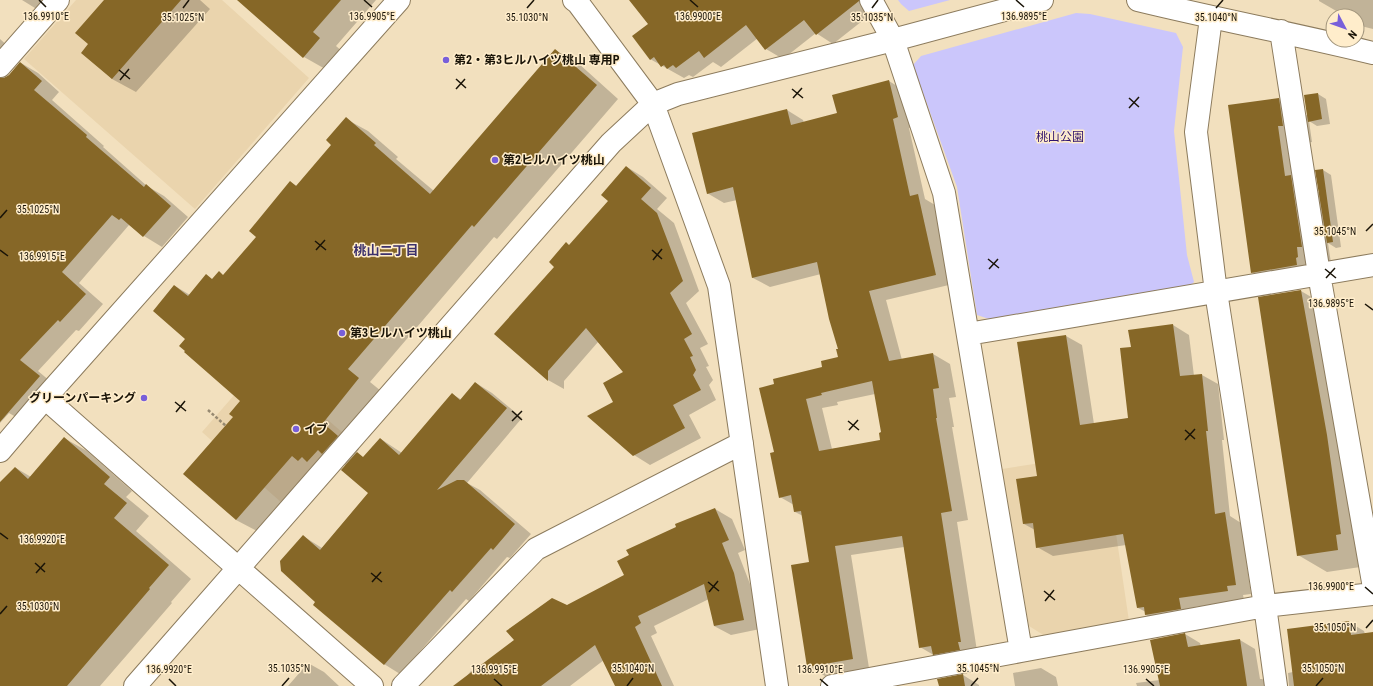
<svg xmlns="http://www.w3.org/2000/svg" width="1373" height="686" font-family="'Roboto Condensed','Noto Sans JP',sans-serif">
<style>
.built{fill:#ead4ad}
.green{fill:#cbc6fb}
.shadow{fill:#0003;fill-rule:evenodd}
.building{fill:#866727;fill-rule:evenodd}
.lines{fill:none;stroke-linecap:round;stroke-linejoin:round}
.minor-casing{stroke:#8c7b5d;stroke-width:24}
.path{stroke:#968971;stroke-width:2.5;stroke-dasharray:3 2;stroke-linecap:butt}
.minor{stroke:#fff;stroke-width:22}
.ticks{fill:none;stroke:#1a1408;stroke-width:1.5}
.poi-dot{fill:#785fda;stroke:#ffedcb;stroke-width:1.5}
.labels{text-anchor:middle;dominant-baseline:central;stroke-width:3;stroke-linejoin:round;paint-order:stroke}
.poi-label{font-size:12px;font-weight:bold;fill:#1a1408;stroke:#ffedcb;text-anchor:start}
.park-label{font-size:12px;fill:#2f126d;stroke:#ffedcb}
.neighbourhood-label{font-size:13px;font-weight:bold;fill:#3c316d;stroke:#ffedcb}
.ticks-label{font-size:10px;text-anchor:middle;fill:#1a1408;stroke:#ffedcb;stroke-width:3;stroke-linejoin:round;paint-order:stroke}
</style>
<rect width="100%" height="100%" fill="#f2e0be"/>
<path class="built" d="M76 0H222L309 78 195 209 24 59Z
M262 363 343 433 282 503 202 432Z
M1104 453 1129 621 1045 636 1029 626 1002 469Z"/>
<path class="green" d="M898 0H950L909 11 901 4Z
M1076 13 1090 14 1176 33 1183 47 1174 131 1187 255 1194 282 1182 293 998 322 977 315 957 187 913 65 921 56Z"/>
<path class="shadow" d="M22 0H54L43 13Z
M105 0H200L210 9 136 92 112 79 83 53 90 44Z
M246 0H376L336 46 343 52 327 70 304 57Z
M630 0H859L871 14 833 44 816 33 783 59 766 49 758 38 721 67 713 62 693 77 689 75 684 78 650 59 649 24Z
M1319 0H1373V29L1357 25V16H1341L1338 14V12L1319 1Z
M0 39 19 56 6 74V78L10 75 21 63 38 73 59 92 52 100 104 146 103 147 147 186 164 196 188 217 162 247 144 236 129 225 79 283 103 304 79 331 76 330 38 371 57 387 26 423 9 413 0 423Z
M555 50 578 63 618 99 497 239 494 237 370 382 381 391 344 436 359 449 356 453 364 458 381 439 402 453 452 394 462 400 476 383 492 393 522 418 467 483 480 490 531 534 510 558 507 557 469 601 466 599 400 674 384 664 317 602 303 536 322 548 369 493 346 466 340 463 259 532 236 520 242 401 187 339 175 286 190 295 207 276 213 280 224 276 257 237 290 182 297 186 333 145 346 119 368 131 398 157 396 159 434 191Z
M889 81 905 91 915 127 909 128 925 199 935 205 953 284 886 300 902 360 933 354 950 364 956 397 949 398 954 427H952L968 520 957 522 977 651 937 657 920 647 904 547 851 555 869 668 825 676 808 666 810 563 803 516 795 512 794 505 780 497 775 453 776 384 824 368 839 358V350L821 274 770 287 753 278 737 200 724 203 707 193 787 110 803 120 804 123 838 114ZM875 394 882 433V441L832 449 822 408 838 405 837 402Z
M1318 94 1326 99 1330 124 1317 126 1309 121 1312 142 1306 143 1313 189 1320 193 1323 170 1331 175 1341 247 1336 248 1328 243 1331 263 1281 289 1252 272 1279 99 1308 116Z
M627 167 643 177 667 198 657 209 674 223 699 291 686 303 708 344 700 348 709 366 706 367 713 380 709 385 716 400 689 415 701 438 650 465 634 455 624 373 598 342 564 381V389L548 380 496 334 556 267 570 246 609 201Z
M1301 291 1330 308 1367 566 1327 572 1298 555Z
M1173 325 1189 335 1194 376 1202 375 1218 384 1224 440H1222L1230 516 1241 523 1251 594 1243 595 1244 600 1195 607 1197 618 1162 624 1146 615V612L1138 608 1126 545 1053 556 1037 547 1035 530 1024 524 1038 477 1066 336 1082 345 1094 424 1130 418 1132 347Z
M64 438 87 451 132 491 126 497 149 516 136 531 191 579 171 602 172 603 100 686H0V484L16 468 31 477Z
M715 509 732 519 745 550 738 553 750 584 760 629 731 635 714 626 709 599 654 626 657 633 651 636 674 686H616L604 660 570 686H458L471 671 473 672 567 607 625 576Z
M1349 622 1364 631 1365 634 1373 633V686H1289L1288 673 1293 672Z
M1185 634 1200 643 1201 646 1240 640 1255 649 1260 679H1262L1275 686H1137L1136 683 1160 680Z
M308 663 324 672 339 686H288Z
M1041 668 1056 677 1058 686H1015L1013 673Z
M963 675 979 685V686H940Z"/>
<path class="building" d="M104 0H181L112 79 81 53 88 44 75 33Z
M237 0H341L313 32 320 38 303 58Z
M629 0H859V1L816 35 804 20 765 50 746 25 704 58 699 51 676 68 673 65 667 69 664 65 661 67 654 57 650 60 632 36 648 24Z
M555 49 597 85 474 227 472 225 348 369 359 378 323 423 338 436 322 454 318 450 307 462 302 457 298 461 292 456 236 520 183 474 233 417 229 414 240 401 184 352 185 351 179 346 185 339 153 311 174 285 188 296 206 274 212 279 219 271 223 275 256 237 249 231 290 181 296 186 331 145 326 140 346 117 376 143 374 145 430 194Z
M20 62 42 81 34 90 87 135 86 137 144 187 146 184 171 206 143 237 121 218 119 220 112 215 62 272 86 294 60 322 58 320 20 360 40 376 0 422V78H4L9 75Z
M889 80 898 117 893 119 910 196 918 194 936 275 869 291 889 361 933 353 939 388 933 389 937 418H936L952 511 941 513 961 642H958L960 650 933 655 931 646 919 648 902 536 835 546 853 659 807 667 791 565 809 562 801 511 794 512 791 495 779 498 770 453 774 452 759 388 774 384 773 379 822 367 821 361 838 357 836 349H838L829 319 817 262 752 278 733 187 707 194 692 133 787 109 791 125 837 113 832 95ZM872 381 881 432 879 433 880 440 819 451 806 399 822 395 821 393Z
M1318 93 1322 119 1308 122 1304 95Z
M1279 98 1283 126H1278L1285 176 1291 175 1302 247H1297L1298 257 1296 258 1297 265 1251 273 1228 105Z
M626 166 651 188 641 199 657 213 683 281 670 293 692 334 684 339 693 356 690 357 696 370 693 375 701 390 673 405 685 428 633 456 587 416 613 402 603 383 623 372 586 328 548 371V381L494 334 554 267 549 262 566 242 569 245 608 201 601 195Z
M1323 169 1333 242 1327 243 1315 170Z
M1301 290 1327 435 1341 534 1336 535 1338 550 1297 556 1258 297Z
M1173 324 1180 376 1202 374 1208 431H1206L1215 514 1225 512 1236 585 1227 586 1228 591 1179 598 1181 609 1145 615 1144 607 1137 608 1123 534 1036 548 1033 523 1023 524 1016 479 1037 476 1017 342 1066 335 1080 425 1128 418 1120 348 1131 347 1128 330Z
M475 382 507 408 437 490 457 480H464L515 524 493 550 491 548 452 592 450 590 384 665 313 605 315 602 281 571 280 561 303 535 320 550 368 493 341 470 357 452 363 457 380 438 399 455 452 393 460 400Z
M64 437 110 477 104 484 127 503 114 518 169 565 149 588 150 589 67 686H0V482L15 467 28 479Z
M715 508 729 540 722 543 734 573 744 620 714 626 704 584 638 616 641 623 635 627 662 686H615L595 645 541 686H453L514 640 506 631 552 598 567 605 624 575 617 561 629 555 626 550 676 527 675 524Z
M1349 621 1351 635 1373 632V686H1294L1287 629Z
M1185 633 1188 647 1240 639 1247 686H1160L1150 640Z
M963 674 965 686H939L937 679Z"/>
<g class="lines">
<g class="minor-casing">
<path id="minor" d="M574 0 578 3 653 104 719 286 777 686
M1138 0C1216 19 1295 34 1373 53
M1211 18 1196 132 1216 292 1265 606 1276 686
M1281 31 1319 274 1373 582
M0 66 58 0
M968 334 1373 265
M45 398 372 686
M0 451 45 398 399 0
M1021 651 1265 606 1373 594
M135 686 611 143 653 104 678 94 893 40 1042 0
M403 686 536 549 742 443
M832 686 1021 651 944 193 893 40 871 0"/>
</g>
<path class="path" d="M208 410 226 426"/>
<use href="#minor" class="minor"/>
</g>
<path class="ticks" d="M39 0 46 7M364 0 372 7M690 0 698 7M1016 0 1024 7M183 8 189 0M527 8 534 0M872 8 878 0M1216 8 1223 0M119 70 130 79M456 79 466 88M120 80 129 69M456 89 465 79M792 89 803 98M793 98 802 88M1129 98 1139 107M1129 108 1139 97M0 218 7 210M1366 231 1373 224M315 241 326 250M0 250 8 256M316 250 325 240M652 250 662 259M988 259 999 268M653 260 662 249M989 269 998 259M1325 269 1336 278M1326 278 1335 268M1365 304 1373 310M175 402 186 411M512 411 522 420M176 412 185 401M512 421 522 411M848 421 859 430M849 430 858 420M1185 430 1195 439M1185 440 1195 429M0 533 8 539M35 563 45 572M36 573 45 563M371 573 382 582M372 582 381 572M708 582 719 591M1365 587 1373 594M1044 591 1055 600M709 592 718 581M1045 601 1054 590M0 614 7 606M1366 628 1373 620M169 679 176 686M494 679 502 686M820 679 828 686M1146 679 1154 686M282 686 289 678M627 686 633 678M971 686 978 678M1316 686 1323 678"/>
<g class="poi-dot">
<circle cx="446" cy="60" r="4"/>
<circle cx="495" cy="160" r="4"/>
<circle cx="342" cy="333" r="4"/>
<circle cx="144" cy="398" r="4"/>
<circle cx="296" cy="429" r="4"/>
</g>
<g class="labels">
<g class="poi-label">
<text x="454" y="60">第2・第3ヒルハイツ桃山 専用P</text>
<text x="503" y="160">第2ヒルハイツ桃山</text>
<text x="350" y="333">第3ヒルハイツ桃山</text>
<text x="136" y="398" text-anchor="end">グリーンパーキング</text>
<text x="304" y="429">イブ</text>
</g>
<g class="park-label">
<text x="1060" y="137">桃山公園</text>
</g>
<g class="neighbourhood-label">
<text x="386" y="250">桃山二丁目</text>
</g>
</g>
<g class="ticks-label">
<text x="46" y="20">136.9910°E</text>
<text x="372" y="20">136.9905°E</text>
<text x="698" y="20">136.9900°E</text>
<text x="1024" y="20">136.9895°E</text>
<text x="527" y="21">35.1030°N</text>
<text x="1216" y="21">35.1040°N</text>
<text x="183" y="21">35.1025°N</text>
<text x="872" y="21">35.1035°N</text>
<text x="38" y="213">35.1025°N</text>
<text x="1335" y="235">35.1045°N</text>
<text x="42" y="260">136.9915°E</text>
<text x="1331" y="307">136.9895°E</text>
<text x="42" y="543">136.9920°E</text>
<text x="1331" y="590">136.9900°E</text>
<text x="38" y="610">35.1030°N</text>
<text x="1335" y="631">35.1050°N</text>
<text x="289" y="672">35.1035°N</text>
<text x="633" y="672">35.1040°N</text>
<text x="978" y="672">35.1045°N</text>
<text x="1323" y="672">35.1050°N</text>
<text x="169" y="673">136.9920°E</text>
<text x="494" y="673">136.9915°E</text>
<text x="820" y="673">136.9910°E</text>
<text x="1146" y="673">136.9905°E</text>
</g>
<g transform="translate(1345 28) rotate(131)"><circle r="19" fill="#ffedcb" stroke="#a3967d"/>
<path d="M0-3L7 15L0 10L-7 15Z" fill="#785fda"/>
<text y="-6" font-size="11" font-weight="bold" text-anchor="middle" fill="#1a1408">N</text>
</g>
</svg>
